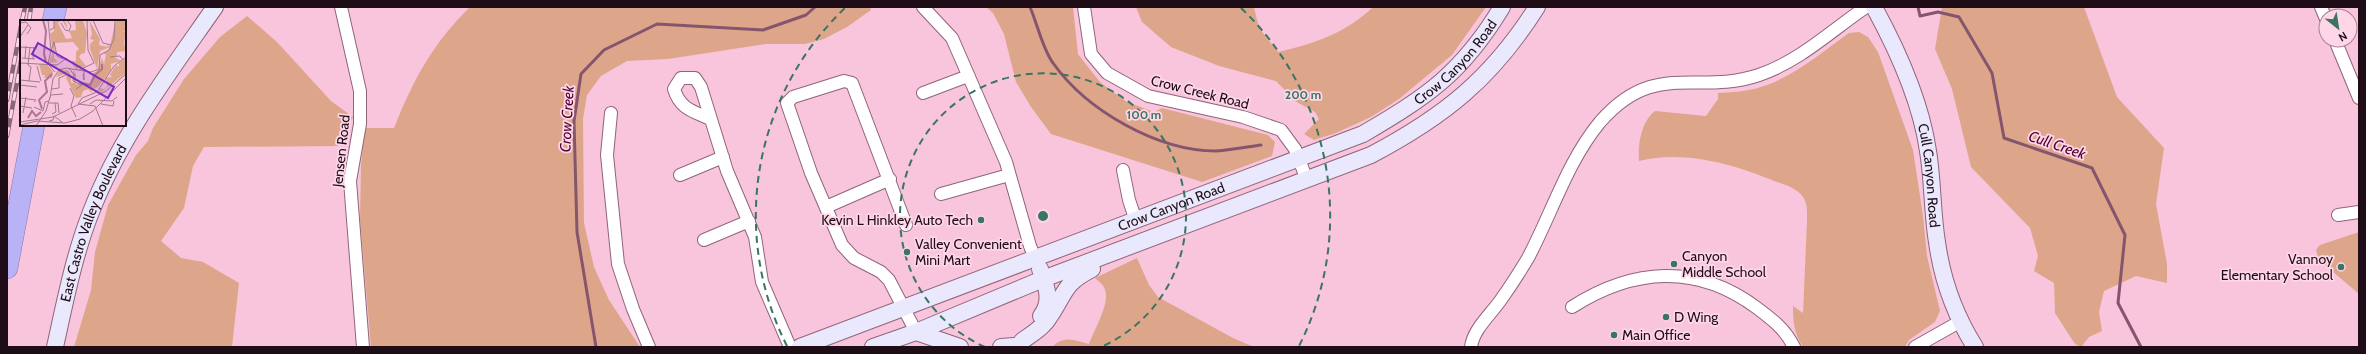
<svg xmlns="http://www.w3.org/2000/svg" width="2366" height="354" viewBox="0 0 2366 354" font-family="Cabin,sans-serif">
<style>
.green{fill:#dda68a}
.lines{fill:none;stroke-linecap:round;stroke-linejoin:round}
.stream{stroke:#85556d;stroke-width:3}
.street-casing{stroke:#906479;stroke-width:14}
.secondary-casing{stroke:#906479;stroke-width:18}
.highway-casing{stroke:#8378a8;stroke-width:22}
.street{stroke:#fff;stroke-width:12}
.secondary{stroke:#eae8fc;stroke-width:16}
.highway{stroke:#b9b2f6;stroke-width:21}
.rail-casing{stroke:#876676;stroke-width:4.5}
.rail{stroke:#ffd6e8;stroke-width:3;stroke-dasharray:9;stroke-linecap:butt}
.ring{fill:none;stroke:#397561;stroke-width:2;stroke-dasharray:7 5}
.poi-dot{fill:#397561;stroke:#ffd6e8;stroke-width:1.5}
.labels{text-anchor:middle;stroke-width:3.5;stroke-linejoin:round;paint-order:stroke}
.street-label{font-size:14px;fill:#1e0d16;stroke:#ffd6e8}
.poi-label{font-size:14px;fill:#1e0d16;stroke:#ffd6e8;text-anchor:start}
.water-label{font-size:15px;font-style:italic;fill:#4f0233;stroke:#ffd6e8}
.inset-river{fill:none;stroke:#b17492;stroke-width:2}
.inset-road{fill:none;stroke:#a17b8d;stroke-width:1}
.view{fill:#7b2cbf;fill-opacity:0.15;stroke:#7b2cbf;stroke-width:2}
.inset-edge{fill:none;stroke:#1e0d16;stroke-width:2}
.centre{fill:#397561;stroke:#ffd6e8;stroke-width:2}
.ring-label{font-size:12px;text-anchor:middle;font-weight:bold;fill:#397561;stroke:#ffd6e8;stroke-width:3.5;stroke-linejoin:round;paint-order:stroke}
</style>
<rect width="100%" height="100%" fill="#f8c5dd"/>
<path class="green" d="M470,7h400l1,3 -24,17 -23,12 -19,5h-39l-98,15 -41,2 -26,15 -14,19 -4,24 1,104 10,44 15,33 31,47h-269l-11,-128 1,-54 4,-37h29c19,-48 39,-85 76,-121z
M986,7h87l5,47 14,18 9,11 26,19 27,10 8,-4 106,27 7,7 -3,14 -70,26 -151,-48 -20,-27 -15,-25 -12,-48 -11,-21z
M1136,7h118l5,21 19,24c36,-8 68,-19 95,-45h113l-34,48 -53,44 -28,18 -35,16 -22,7 -10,-6 15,-15 -4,-7 -20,-11 -19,-20 -57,-15 -48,-19 -29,-25z
M1942,7h142l33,90 47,51 -8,56 11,60v19l-31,-7 -32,15 -5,21 3,19 -13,6 -8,10 -6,-3 -20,-31 -1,-30 -20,-12 4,-15 -8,-28 -59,-61 -19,-78 -17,-40z
M247,16l30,26 54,59 22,16 -15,29 -134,1 -11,19 -9,42 -23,33 20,17 22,4 36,21 -7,64h-158l17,-57 4,-38 13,-47 28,-50 12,-14 5,-13 31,-49 36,-42z
M1859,32l9,5 10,15 35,98 10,66 4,40 13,55 -5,11 -26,18 -4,7h-102c-9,-14 -10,-25 -10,-41l10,7 4,-92c0,-8 1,-17 -4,-24 -6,-9 -20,-13 -29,-16 -41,-17 -90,-31 -135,-20 -1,-17 2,-39 16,-50l51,5 12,-17v-6c11,-1 21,-1 31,-3 38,-7 70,-36 100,-57z
M2359,232v62l-40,-34 -3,-10 4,-5z
M1137,258l12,27 9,12 75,41 21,9h-202c12,-12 22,-7 37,-3 5,-14 21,-40 16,-54 -1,-5 -7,-9 -10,-12z"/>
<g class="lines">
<path class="stream" d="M1030,7c7,16 13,43 23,56 34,48 105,88 163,88 15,-1 31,-4 45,-6
M1918,7l2,9 18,-4 21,5 33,56 12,65 88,30 33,67 -7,68 23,44
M596,347l-19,-115 -3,-111 7,-47 23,-24 53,-26 106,6 43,-15 9,-8"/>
<g class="street-casing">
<path id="street" d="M341,7l19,84v33l-10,57 13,166
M923,7l29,31 7,16 47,108 24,84 5,12
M1084,7l7,47 16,19 41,23 95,21 38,13 14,19 12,31
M2321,7l5,12
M2335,40l24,58
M923,93l45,-17
M611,113l-4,42 11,109 15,45 16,38
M710,119c-17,-8 -30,-10 -36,-30l7,-11h14l6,9 26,84 28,66 7,45 28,65
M1123,170l6,30 7,21
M680,175l43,-18
M941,194l68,-19
M826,207l64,-28
M2338,215l21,-3
M906,225l-54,-142 -8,-2 -51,16 -6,6 24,70 31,72 12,13 27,14 8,8 27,52
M704,240l45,-19
M1572,307c61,-39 125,-44 185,1 16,12 28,21 37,39
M1471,347c2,-17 19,-32 29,-46 10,-14 19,-28 28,-43 24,-45 39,-96 72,-136 55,-63 96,-26 159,-47 41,-14 73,-45 107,-68
M1915,347l46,-26"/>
</g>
<g class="secondary-casing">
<g id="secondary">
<path id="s1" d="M1874,7c24,44 47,95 54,144 5,30 4,61 9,91 5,37 18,73 38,105"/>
<path d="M1040,269c6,17 13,31 1,47"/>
<path d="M916,332l44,15"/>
<path d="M1022,341c10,-7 22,-14 28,-25 16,-24 14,-33 42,-47"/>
<path id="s2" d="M55,347c10,-45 19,-92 36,-135 29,-75 78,-139 124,-205"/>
<path id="s3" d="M800,347l563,-213c65,-38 99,-61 139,-127"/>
<path d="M873,347l43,-15 127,-53 328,-124c74,-39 121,-77 166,-148"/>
<path d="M1001,347l13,-1"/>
</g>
</g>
<g class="highway-casing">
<path id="highway" d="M53,21l3,-14
M7,268l27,-143"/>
</g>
<use href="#street" class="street"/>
<use href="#secondary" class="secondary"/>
<use href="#highway" class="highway"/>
<g class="rail-casing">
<path id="rail" d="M22,21l3,-14
M29,21l2,-14
M7,100l14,-74
M7,136l14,-75"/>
</g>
<use href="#rail" class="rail"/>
</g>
<g class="ring">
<path d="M985 347A143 143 0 1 1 1101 347"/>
<path d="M787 346A287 287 0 0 1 845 8M1241 8A287 287 0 0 1 1299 346"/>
</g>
<g class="poi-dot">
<circle cx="981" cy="220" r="4"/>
<circle cx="907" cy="252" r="4"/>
<circle cx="1674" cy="264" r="4"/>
<circle cx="2341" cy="267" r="4"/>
<circle cx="1666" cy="317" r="4"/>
<circle cx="1614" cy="335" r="4"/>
</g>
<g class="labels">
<g class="street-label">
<text dy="5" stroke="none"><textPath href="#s3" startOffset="720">Crow Canyon Road</textPath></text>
<text transform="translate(1200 92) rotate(14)" y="5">Crow Creek Road</text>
<text transform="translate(341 151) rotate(-84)" y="5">Jensen Road</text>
<text dy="5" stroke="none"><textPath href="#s1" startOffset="179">Cull Canyon Road</textPath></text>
<text dy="5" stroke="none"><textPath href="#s3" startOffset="397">Crow Canyon Road</textPath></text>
<text dy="5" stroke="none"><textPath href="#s2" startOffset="130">East Castro Valley Boulevard</textPath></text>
</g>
<g class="poi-label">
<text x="973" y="225" text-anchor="end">Kevin L Hinkley Auto Tech</text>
<text x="915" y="249">Valley Convenient<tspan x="915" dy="16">Mini Mart</tspan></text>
<text x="1682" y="261">Canyon<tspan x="1682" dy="16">Middle School</tspan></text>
<text x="2333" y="264" text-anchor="end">Vannoy<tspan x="2333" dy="16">Elementary School</tspan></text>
<text x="1674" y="322">D Wing</text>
<text x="1622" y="340">Main Office</text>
</g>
<g class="water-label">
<text transform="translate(567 119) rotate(-87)" y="5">Crow Creek</text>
<text transform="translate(2057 145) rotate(19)" y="5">Cull Creek</text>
</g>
</g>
<g transform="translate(20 20)">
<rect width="106" height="106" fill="#f8c5dd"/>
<path d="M34,0h10l2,3 2,7 -6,-10 -4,3 8,16 6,-1 -3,-7 7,-1 -1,-10h8l4,13 -2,20 -4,1 -2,3 7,9 -10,3 -6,-8h6v-9l3,-3 -6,-7 -18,1 -1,15 4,4 -9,1 4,-12 -3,-17 4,-3zM69,0l11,19 -1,6 8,2 1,-2 2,2 -10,4 -3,18 -7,-20v-5l4,-4 -4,-1 2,-5zM96,0h10v11h-4l4,1 -2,11 2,8 -8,1 -2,1 2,2 -4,2 7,4 -10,3v6l-13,17 -7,3 2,4 -5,-5 -5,2 -2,6 -5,1 -10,-20 2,-5 -12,4 3,-6 9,-1 3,6v7h3l-1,-13 3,4v11l5,-4 10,3 2,-11 4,-2 5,-13 2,6 2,-9 -3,-2 6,-3zM106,38v15l-26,20 -1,-5 5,1 3,-2v-5l-3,-4 8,-1 -2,-2 6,-10 3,2v-4zM19,44h8l6,8 -1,6h-8l1,-3h-3z" fill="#dda68a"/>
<path class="inset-river" d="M23,0l3,11 -2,23 2,8M61,63l9,2 5,-10 7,-6v-5M22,89l-3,-9 8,-8 -2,-11 7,-7M8,98l4,-7 4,5 5,-4"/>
<path class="inset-road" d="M28,0l3,30 -3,14 7,8M73,0l10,23 8,2M0,3l6,-1 5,6 -4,6M41,3l4,7 4,1 2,-5 -4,-6M30,10l4,-2v-8M0,17l8,-12M0,27l17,1M31,31l3,-9 3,14 6,3M0,35v17M90,37l10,-1 3,4M2,38l13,1M5,38l1,-12M13,39l1,-12M0,43l37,2 10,-7M17,46l4,15M49,48l5,7 -1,6 9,4 -6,4M59,50l15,-7 -6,-13 -1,-30M63,54l1,6v-10M0,60l20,2M9,61l2,-14 -3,-2 2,-18M0,65l17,2M50,68l4,8 -3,10 5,11M32,69l7,-1v-10l7,-3M31,75l12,-1M0,78l16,2 -2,2M30,78l3,-19 6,-9 7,-2 25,4 8,-3 1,-14 9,-5 5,-11 1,-19M29,83h9l1,10M58,84l4,-6 15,-6 17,-26 12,-9M58,84l17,2 8,20M70,84l6,-4 16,1 5,-4M81,84l12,2 1,-5M0,86l12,2M14,87l9,4 2,-9 4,-1M3,93l3,-16M32,94l4,-2 -1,-9M29,101l4,-1 1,-4 8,6M0,102l33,-5 53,-26 20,-17M0,105l17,-4 28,2 15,-4 13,-8 33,-33M16,106l10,-15 4,-14"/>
<path class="view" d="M18,23l76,44 -6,11 -76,-44z"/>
<rect width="106" height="106" class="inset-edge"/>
</g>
<circle cx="1043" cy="216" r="6" class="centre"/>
<g class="ring-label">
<text x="1303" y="99">200 m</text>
<text x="1144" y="119">100 m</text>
</g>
<rect width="2366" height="354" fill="none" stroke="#1e0d16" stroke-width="16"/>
<g transform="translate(2338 28) rotate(150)"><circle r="19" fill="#ffd6e8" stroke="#a58694"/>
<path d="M0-3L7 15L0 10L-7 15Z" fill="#397561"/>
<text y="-6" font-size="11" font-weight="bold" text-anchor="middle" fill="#1e0d16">N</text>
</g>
</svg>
